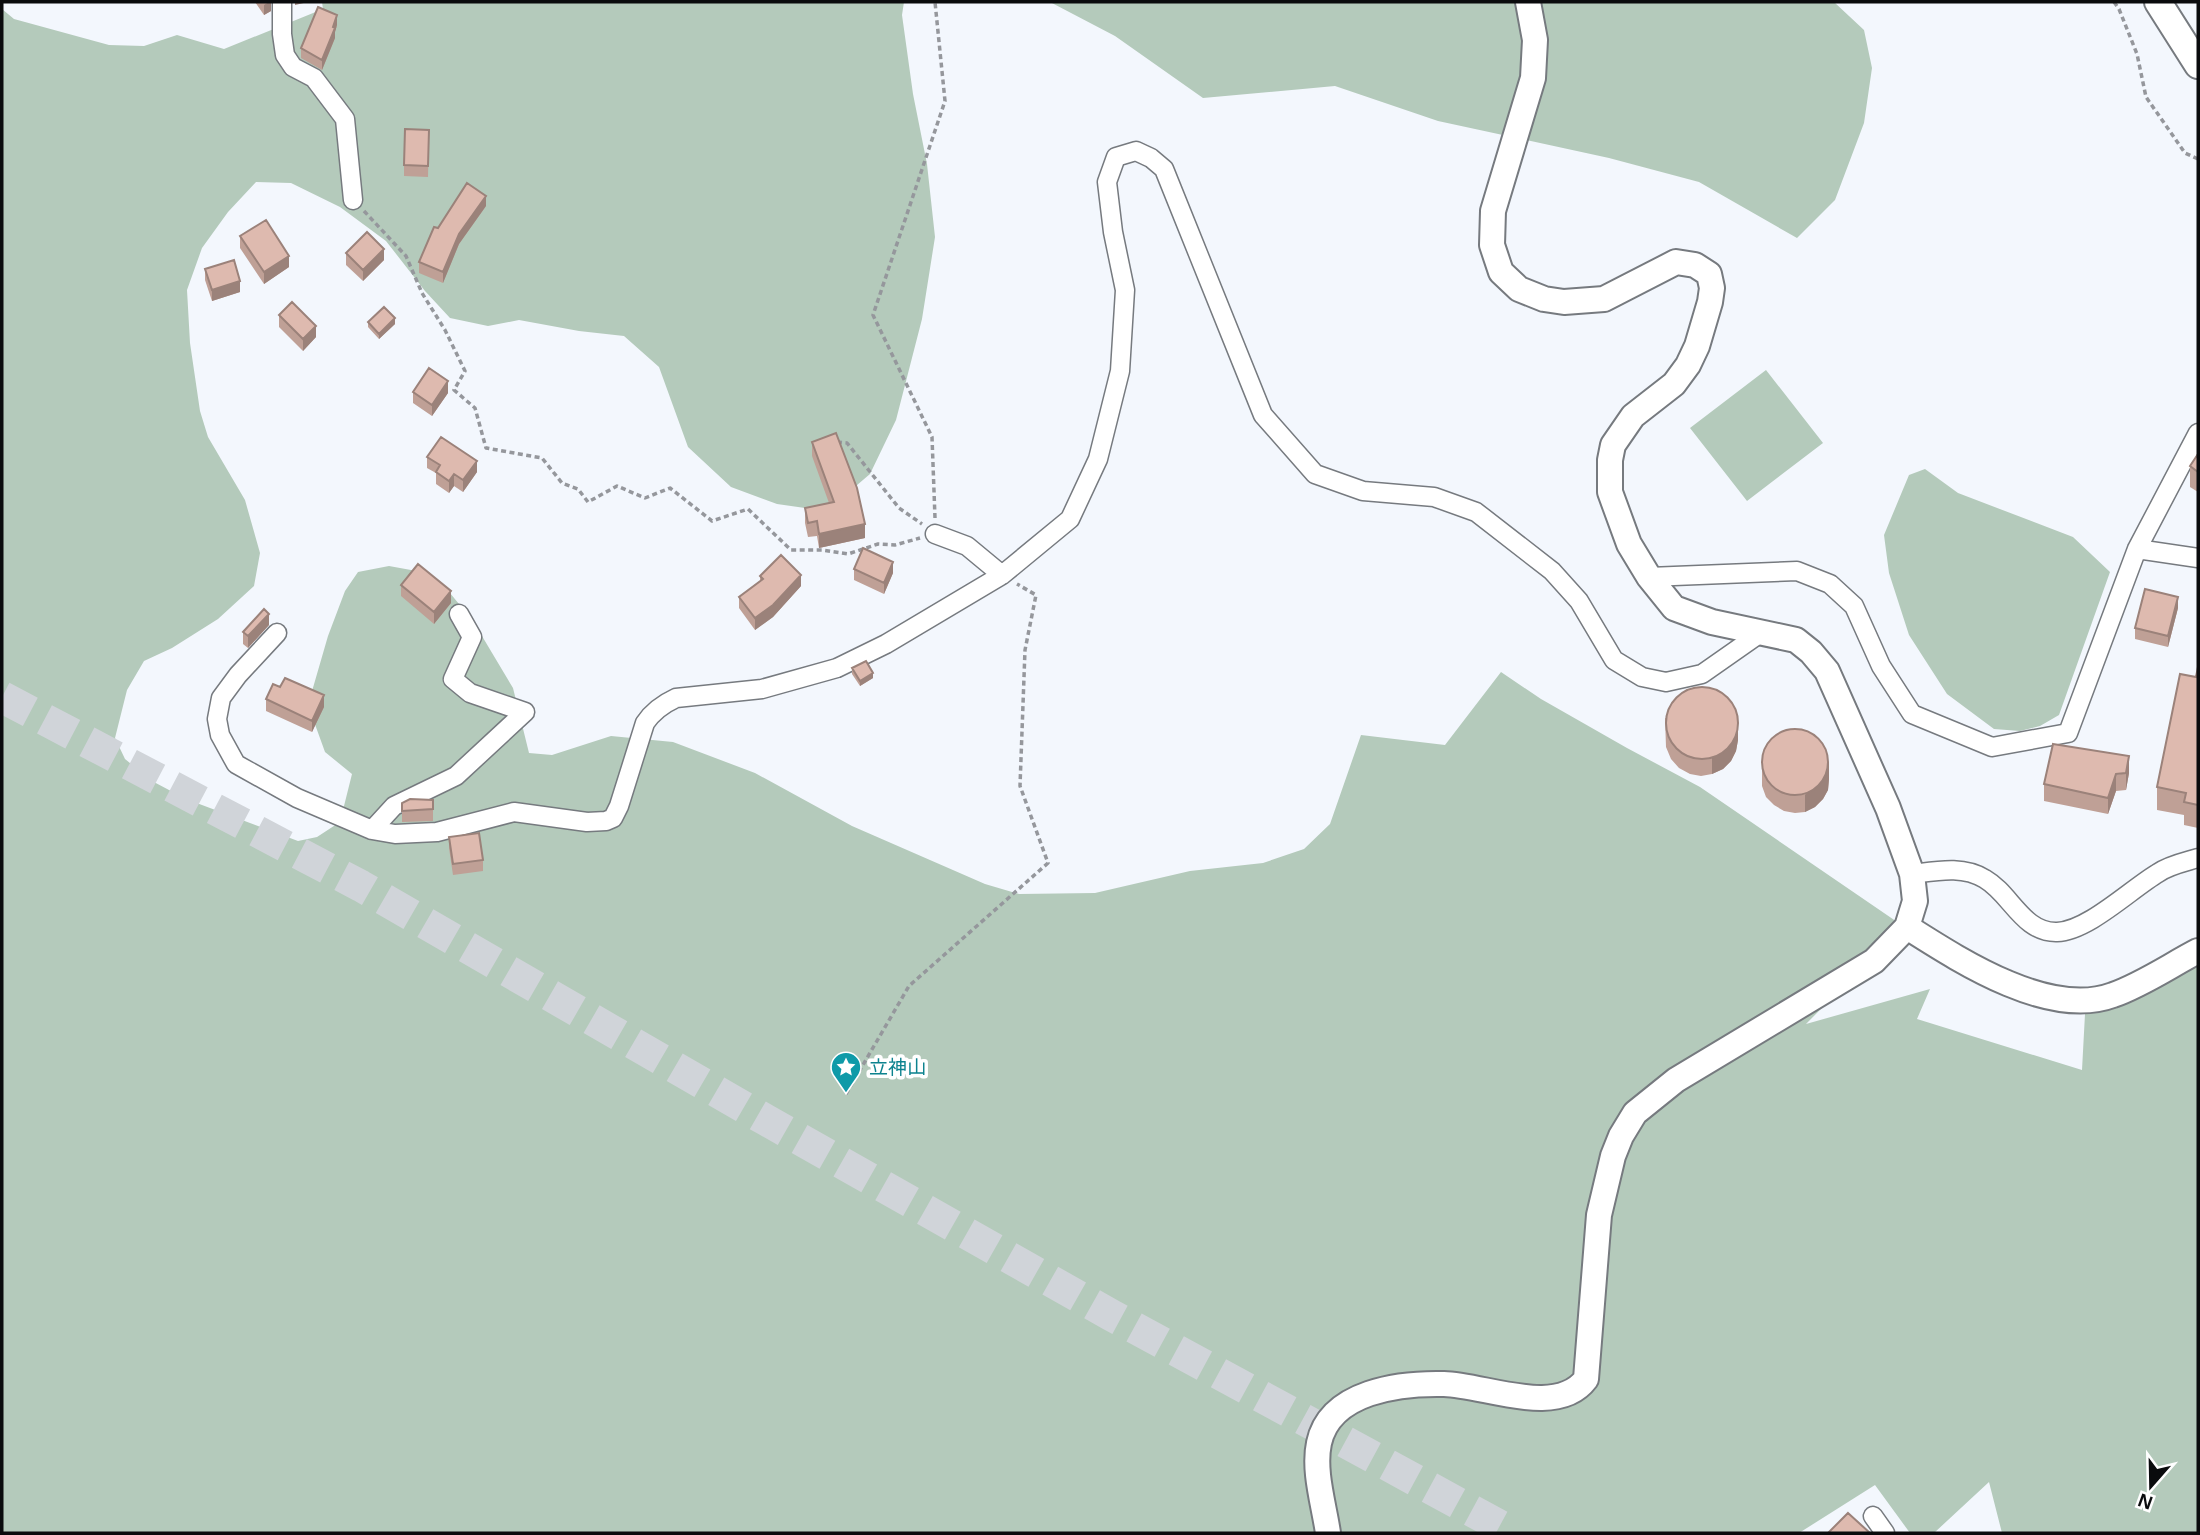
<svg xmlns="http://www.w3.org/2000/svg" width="2200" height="1535" viewBox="0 0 2200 1535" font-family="Arial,'Noto Sans JP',sans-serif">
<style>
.green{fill:#b4cabb}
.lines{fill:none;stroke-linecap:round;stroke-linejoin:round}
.highway-tunnel{stroke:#d0d4d9;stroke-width:32;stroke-dasharray:32 16;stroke-linecap:butt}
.street-casing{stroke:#767a7f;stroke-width:21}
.secondary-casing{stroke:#767a7f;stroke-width:28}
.primary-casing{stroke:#767a7f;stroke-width:30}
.path{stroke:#95979c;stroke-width:3.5;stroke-dasharray:5 3.5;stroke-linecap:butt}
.street{stroke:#fff;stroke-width:18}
.secondary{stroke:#fff;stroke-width:24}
.primary{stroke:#fff;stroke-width:26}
.wall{fill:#bfa096}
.shaded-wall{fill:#9b827a}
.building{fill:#debaaf;stroke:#9b827a;stroke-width:2}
.labels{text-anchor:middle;stroke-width:7;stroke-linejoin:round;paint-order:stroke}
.culture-label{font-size:19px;fill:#0d838f;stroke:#fff;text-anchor:start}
</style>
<rect width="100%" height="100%" fill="#f3f7fd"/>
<path class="green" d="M322,2h582l-2,13 11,79 14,70 8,73 -13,82 -26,101 -26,54 -34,29 -31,5 -28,-4 -46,-17 -43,-40 -29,-80 -35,-31 -45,-5 -60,-11 -31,6 -38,-8 -25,-27 -39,-50 -46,-34 -49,-24 -35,-1 -28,30 -26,36 -15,42 3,53 10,68 8,26 37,63 15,53 -6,33 -36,33 -46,29 -28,13 -17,29 -12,48 10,21 27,22 34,18 112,42 19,-4 23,-15 12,-48 -27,-22 -17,-47 20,-69 17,-45 13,-19 31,-6 33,6 23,15 28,34 40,67 16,65 23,2 59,-19 62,6 82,31 97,53 133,58 34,10 76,-1 95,-22 73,-8 41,-14 26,-25 31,-89 84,10 56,-73 40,27 86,49 73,39 203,139 -97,98 124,-35 -13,30 165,51 3,-56 113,-59v578h-196l-13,-51 -55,51h-24l-35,-48 -76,48h-1797v-1524l12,10 95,26 35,1 33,-11 47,14 99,-40z
M1050,2h784l30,28 8,38 -8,55 -29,77 -38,38 -98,-56 -90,-24 -171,-37 -103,-35 -132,12 -88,-62z
M1766,370l57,73 -76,58 -57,-73z
M1925,469l33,24 115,44 37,35 -51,143 -19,11 -20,5 -26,-2 -47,-35 -38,-59 -20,-62 -5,-38 25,-60z"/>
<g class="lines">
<path class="highway-tunnel" d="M2,697l359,189 405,234 345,195 402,218"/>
<g class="street-casing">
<path id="street" d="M282,2v32l3,21 8,12 21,11 31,41 8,81
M935,534l32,12 35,29
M2137,549l61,9
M1649,577l148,-6 33,13 24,22 27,60 31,48 80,33 76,-14 69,-184 61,-116
M277,633l-39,42 -17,23 -4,21 3,16 16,29 61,34 75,32 23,4 42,-2 77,-20 73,10 19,-1 7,-3 6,-12 26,-83c8,-12 18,-19 31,-25l86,-9 75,-21 49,-24 116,-69 68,-56 28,-60 22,-88 5,-81 -12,-58 -6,-50 9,-25 20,-6 15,7 13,11 99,246 52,59 48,17 71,6 42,15 76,59 27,30 35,59 28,17 24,5 36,-8 60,-42
M372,830l22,-24 62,-30 69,-64 -55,-19 -17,-14 19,-42 -13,-23
M1912,874c24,-3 51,-9 73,5 26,15 38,54 72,53 31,-1 74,-43 101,-59 11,-8 27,-11 40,-15
M1873,1516l12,17"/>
</g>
<g class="secondary-casing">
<path id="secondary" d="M1907,927c52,33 142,92 206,68 29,-10 58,-30 85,-44
M1328,1533c-4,-28 -15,-62 -9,-90 11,-52 81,-60 125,-59 41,1 113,34 142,-5l13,-164 14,-59 8,-20 14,-23 41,-33 198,-119 33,-34 8,-26 -3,-27 -24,-66 -61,-137 -16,-19 -15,-12 -84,-18 -38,-14 -25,-31 -20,-33 -19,-52v-32l3,-15 20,-29 41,-32 14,-19 9,-19 13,-44 2,-14 -3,-14 -14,-9 -19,-3 -72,37 -40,3 -20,-3 -25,-10 -18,-17 -9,-27 1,-34 40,-133 2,-38 -7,-38"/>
</g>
<g class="primary-casing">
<path id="primary" d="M2158,2l40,63"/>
</g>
<path class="path" d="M2114,2l5,7 18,45 9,43 39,56 13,6
M364,211l42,45 16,37 23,37 20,41 -11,19 21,18 11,40 56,10 20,25 16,6 10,13 29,-16 28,12 25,-10 42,33 36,-12 43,41h31l26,4 30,-10 17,1 25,-7
M837,442l10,1 52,65 23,16
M935,518l-3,-81 -59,-122 72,-214 -10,-99
M846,1094l63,-108 139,-123 -28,-77 5,-136 11,-55 -19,-11"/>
<use href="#street" class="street"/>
<use href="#secondary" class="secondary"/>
<use href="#primary" class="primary"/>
</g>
<path class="wall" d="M255,2h16v9l-7,4z
M337,25l-2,7v6l-13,32 -21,-12v-10z
M429,130l-1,47 -24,-1v-11z
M486,206l-27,38 -16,39 -24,-10v-11l19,-34z
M240,236l49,31 -25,17 -24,-36z
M346,253l38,7 -21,21 -17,-16z
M205,269l35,23 -28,9 -7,-21z
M279,315l37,22 -13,14 -24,-24z
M368,322l27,2 -16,15 -11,-12z
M413,392l35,1 -16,23 -19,-13z
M812,442l53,96 -46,10 -2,-12 -9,1 -3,-14v-15l24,-5 -17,-47z
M2198,454v38l-8,-5v-21z
M427,457l50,15 -14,20 -9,-6 -5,7 -13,-9v-11l-9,-5z
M854,569l39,4 -9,21 -30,-14z
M760,576l41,10 -28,31 -18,13 -16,-22v-11l21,-16z
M401,585l50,18 -17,21 -33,-28z
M2178,608l-10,39 -33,-8v-11z
M269,625l-21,23 -5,-4v-12z
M2198,667v161l-14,-3v-10l-27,-5v-23l39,-110z
M852,668l21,10 -13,8 -8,-12z
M266,699l58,8 -12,25 -46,-21z
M1665,718l73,22 -2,11 -5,10 -8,8 -11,5 -11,2 -11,-2 -11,-6 -8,-9 -5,-12z
M1762,757l67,22 -1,11 -5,9 -8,8 -10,5 -10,1 -11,-2 -10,-6 -8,-8 -4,-11z
M2129,773l-3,17 -10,1 -8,23 -64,-13v-17z
M433,800v21l-31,1v-19z
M449,837l34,23v11l-30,4 -4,-27z"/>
<path class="shaded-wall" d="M269,2h2v9l-7,4v-10z
M295,2h13l-13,3z
M337,15v10l-2,7v6l-13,32v-10z
M486,196v10l-27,38 -16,39v-11l16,-38z
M384,249v11l-21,21v-11z
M289,256v11l-25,17v-12z
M240,281v11l-28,9v-11z
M395,318v6l-16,15v-5z
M316,326v11l-13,14v-12z
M448,381v12l-16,23v-11z
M477,461v11l-14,20v-12z
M454,474v12l-5,7v-12z
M865,524v14l-46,10v-14z
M893,562v11l-9,21v-11z
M801,575v11l-28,31 -18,13v-12z
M451,591v12l-17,21v-12z
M2178,597v11l-10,39v-11z
M269,614v11l-21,23v-12z
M873,673v5l-13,8v-5z
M324,695v12l-12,25v-11z
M1738,723v17l-2,11 -5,10 -8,8 -11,5v-16z
M2129,756v17l-3,17v-17z
M1829,762v17l-1,11 -5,9 -8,8 -10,5v-17z
M2116,774v17l-8,23v-16z"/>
<path class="building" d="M318,7l19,8 -4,12 2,1 -13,32 -21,-12z
M405,129l24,1 -1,36 -24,-1z
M467,183l19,13 -27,38 -16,38 -24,-10 15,-35 4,1z
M266,220l23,36 -25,16 -24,-36z
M367,232l17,17 -21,21 -17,-17z
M234,260l6,21 -28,9 -7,-21z
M292,302l24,24 -13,13 -24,-24z
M384,307l11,11 -16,16 -11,-12z
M429,368l19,13 -16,24 -19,-13z
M836,433l21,55 8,36 -46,10 -2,-13 -9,2 -3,-15 29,-6 -22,-60z
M441,437l36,24 -14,19 -9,-6 -5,7 -13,-9 4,-7 -13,-8z
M2198,454v18l-8,-6z
M863,548l30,14 -9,21 -30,-14z
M781,555l20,20 -28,30 -18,13 -16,-21 24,-18 -3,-3z
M418,564l33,27 -17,21 -33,-27z
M2145,589l33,8 -10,39 -33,-8z
M264,609l5,5 -21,22 -5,-4z
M866,661l7,12 -13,8 -8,-13z
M2198,667v138l-14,-3 2,-9 -29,-6 23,-113 16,3z
M285,678l39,17 -12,26 -46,-22 7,-15 7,3z
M1666 723a36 36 0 1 1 72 0a36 36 0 1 1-72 0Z
M1762 762a33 33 0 1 1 66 0a33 33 0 1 1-66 0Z
M2053,744l76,12 -3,17 -10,1 -8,24 -64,-14z
M410,799l23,1v9l-31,2v-8z
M479,833l4,27 -30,4 -4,-27z
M1848,1513l22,20h-42z"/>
<defs>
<g id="sight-pin" transform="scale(1.575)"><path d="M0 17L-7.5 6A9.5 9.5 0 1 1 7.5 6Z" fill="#0f9aa8" stroke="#fff"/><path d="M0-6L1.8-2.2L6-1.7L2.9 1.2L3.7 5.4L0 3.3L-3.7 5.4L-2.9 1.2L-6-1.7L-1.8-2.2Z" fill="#fff"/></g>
</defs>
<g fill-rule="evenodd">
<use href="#sight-pin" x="846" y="1067"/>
</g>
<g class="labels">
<g class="culture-label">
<text x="869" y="1074">立神山</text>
</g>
</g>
<rect width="2200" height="1535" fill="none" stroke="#0a0b0d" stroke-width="7"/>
<g transform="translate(2151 1486) rotate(200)" stroke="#ffffff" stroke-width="5" paint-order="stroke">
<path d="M0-5L12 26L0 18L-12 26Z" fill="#0a0b0d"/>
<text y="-10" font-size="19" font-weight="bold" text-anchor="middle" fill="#0a0b0d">N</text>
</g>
</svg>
